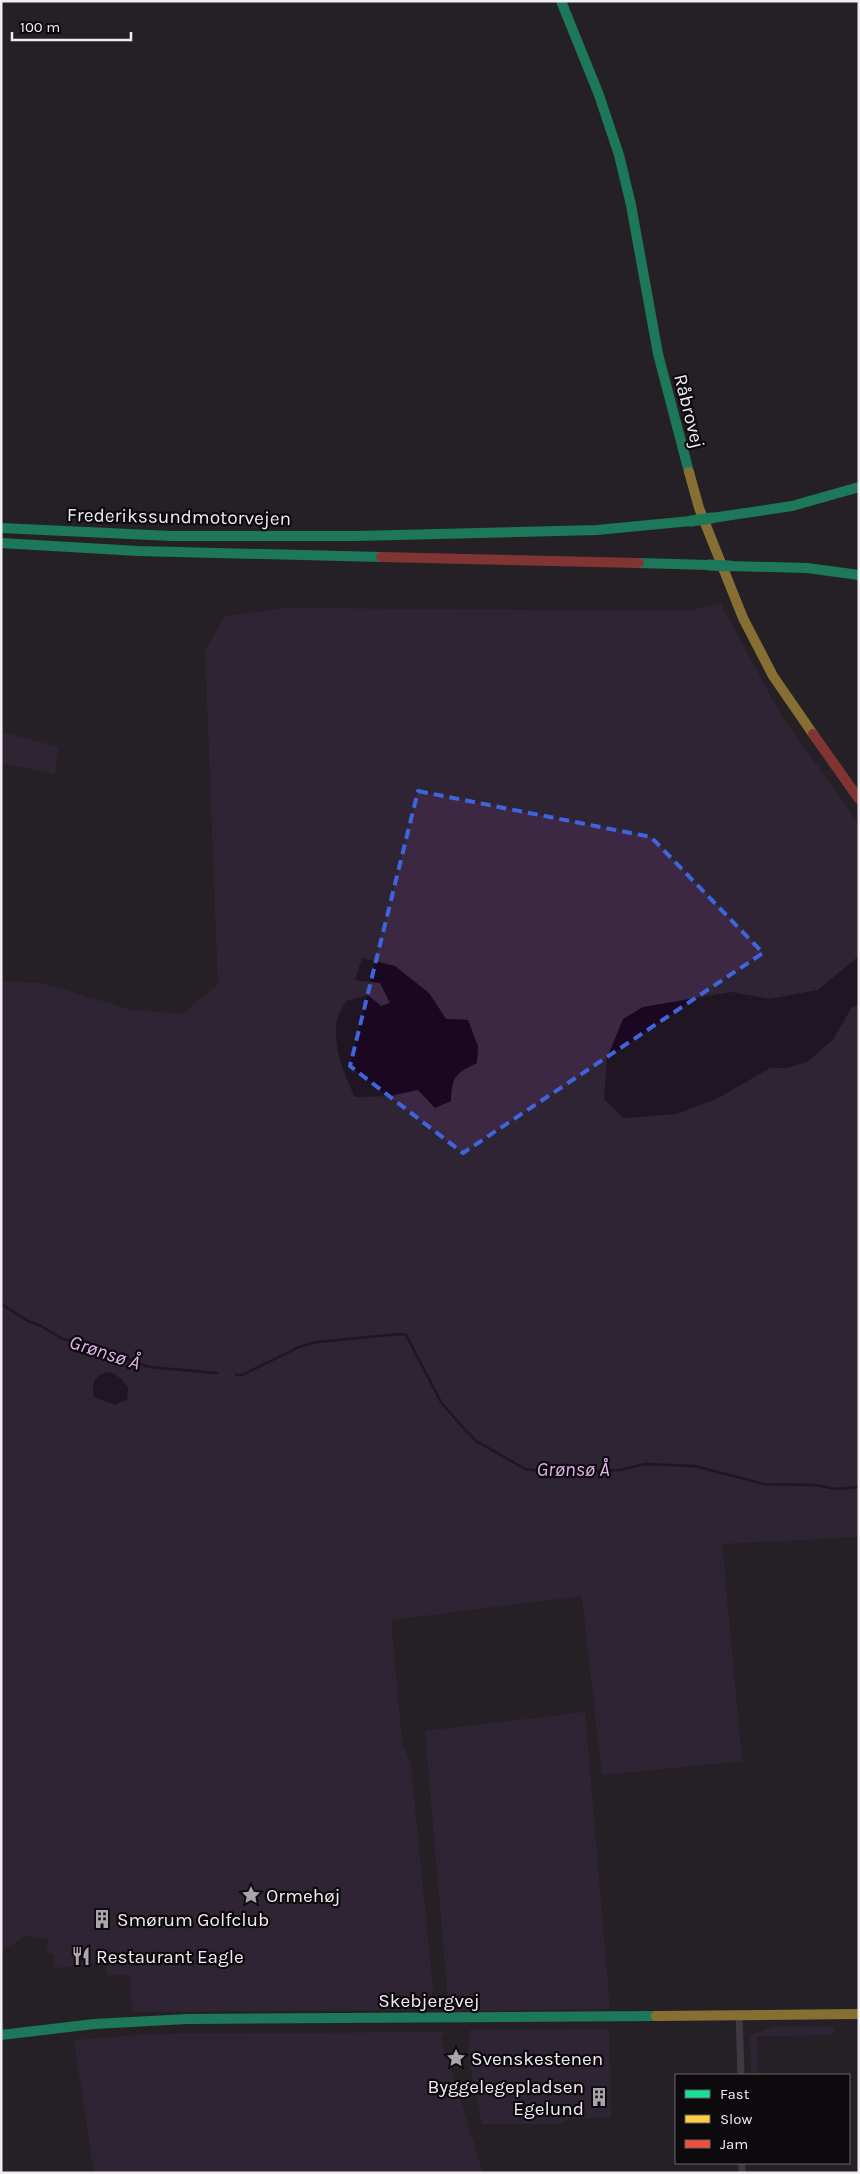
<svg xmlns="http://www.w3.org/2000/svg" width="860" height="2174" viewBox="0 0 860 2174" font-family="Karla,sans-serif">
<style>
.green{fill:#3d2843;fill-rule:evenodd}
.water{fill:#1b0721}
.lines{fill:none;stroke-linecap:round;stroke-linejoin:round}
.stream{stroke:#1b0721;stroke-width:2.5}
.street{stroke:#615962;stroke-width:7}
.fast{stroke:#16e098;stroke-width:10}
.slow{stroke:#ffcf43;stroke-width:10}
.jam{stroke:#f24e42;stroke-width:10}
.fast-bridge{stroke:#16e098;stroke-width:11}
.marked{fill:none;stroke:#3d66dc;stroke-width:4;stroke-dasharray:10 6;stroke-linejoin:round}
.labels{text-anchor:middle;stroke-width:4.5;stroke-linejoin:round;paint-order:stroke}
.street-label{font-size:19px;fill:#f1ecf2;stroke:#0d0a0e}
.poi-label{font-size:19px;fill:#f1ecf2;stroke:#0d0a0e;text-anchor:start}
.water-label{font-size:20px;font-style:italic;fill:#e0b1eb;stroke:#0d0a0e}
</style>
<rect width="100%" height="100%" fill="#252126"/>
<path class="green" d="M720,603l61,112 78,109v132l-41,34 -48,9 -39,-7 -108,126 54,-4 39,-15 54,-31h17l46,-28 18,-32 8,-3v532l-137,7 20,217 -140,14 -20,-179 -191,24 11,122 9,24 22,223 -2,9 -11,12 -288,2 -2,-37h-23l-1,-12 -52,5v-13l-8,-3 3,-13 -24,-4 -11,9 -13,5v-968l40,2 90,27 51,4 36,-30 -13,-334 20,-34 62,-8 402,3zM380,982l49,11 17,26 22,1 -8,52 -8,9 -62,15 -9,-90 9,-3z
M1,732l57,15 -3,27 -54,-11z
M585,1712l25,297 -161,2 -24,-280z
M775,2026l56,1 3,3 -1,5 -76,1 1,38 -7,1 -1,-40z
M609,2029l2,89h-39l-14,6h-76l-14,-69 2,-25z
M445,2032l-4,5 42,136h-389l-20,-133 77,-6z"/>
<path class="water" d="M859,956v49l-8,3 -18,32 -26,22 -20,6h-17l-54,31 -39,15 -54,4 -19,-19 3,-41 16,-39 20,-12 88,-15 39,7 48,-9z
M362,958l33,8 34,27 17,26 22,1 10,26 -1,17c-22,11 -25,13 -26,38l-16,7 -17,-18 -28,6 -35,1c-11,-22 -21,-48 -19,-73 1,-8 7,-16 10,-23l22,-6 13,11 9,-3 -10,-20 -25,-3z
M110,1372l12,7 6,9 -1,12 -12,5 -21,-8c-3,-15 1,-23 16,-25z"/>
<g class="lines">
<path class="stream" d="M1,1304l27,17 13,5 20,12 45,13 43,16 68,6
M236,1375h6l57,-28 18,-5 82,-8 7,1 35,67 16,19 19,20 49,28 31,4 64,-3 25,-6 50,2 69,18 50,1 23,4 22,-2"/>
<path class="street" d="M739,2015l2,60
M742,2163v10"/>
<path class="fast" d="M561,1l38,94 20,60 12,50 27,149 31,118
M712,518l80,-12 67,-19
M1,528l171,8h184l241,-6 94,-9
M1,543l137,8 243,6
M639,563l70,2
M730,566l77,2 52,7
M1,2035l93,-11 93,-5 469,-3"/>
<path class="slow" d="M689,472l10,36 44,110 30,58 40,58
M656,2016l203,-2"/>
<path class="jam" d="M381,557l258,6
M813,734l46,65"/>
<path class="fast-bridge" d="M691,521l21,-3
M709,565l21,1"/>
</g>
<path d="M0 0H860V2174H0ZM418,791l233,46 112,116 -300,200 -113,-87z" fill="#252126" fill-opacity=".55" fill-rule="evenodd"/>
<path class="marked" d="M418,791l233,46 112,116 -300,200 -113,-87z"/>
<defs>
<g id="sight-bare" transform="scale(1.5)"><path d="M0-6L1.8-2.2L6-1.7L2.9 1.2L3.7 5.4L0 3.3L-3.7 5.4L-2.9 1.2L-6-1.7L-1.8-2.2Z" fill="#aaa5ab" stroke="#0d0a0e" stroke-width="2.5" paint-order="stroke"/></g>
<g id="building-bare" transform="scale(1.5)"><path d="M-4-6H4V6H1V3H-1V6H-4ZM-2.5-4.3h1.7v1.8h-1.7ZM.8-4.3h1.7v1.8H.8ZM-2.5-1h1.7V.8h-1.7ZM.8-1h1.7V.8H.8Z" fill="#aaa5ab" stroke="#0d0a0e" stroke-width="2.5" paint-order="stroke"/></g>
<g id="restaurant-bare" transform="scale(1.5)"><path d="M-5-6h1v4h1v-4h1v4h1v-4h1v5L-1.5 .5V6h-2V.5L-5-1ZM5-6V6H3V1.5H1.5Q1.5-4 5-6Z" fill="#aaa5ab" stroke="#0d0a0e" stroke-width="2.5" paint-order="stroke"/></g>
</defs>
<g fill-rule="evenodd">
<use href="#sight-bare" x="251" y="1895"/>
<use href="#building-bare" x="102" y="1919"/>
<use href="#restaurant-bare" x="81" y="1956"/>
<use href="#sight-bare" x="456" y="2058"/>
<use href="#building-bare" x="599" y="2097"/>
</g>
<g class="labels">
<g class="street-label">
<text transform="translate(690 411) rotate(76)" y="7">Råbrovej</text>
<text transform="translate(179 516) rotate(1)" y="7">Frederikssundmotorvejen</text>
<text x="429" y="2007">Skebjergvej</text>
</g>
<g class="poi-label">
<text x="266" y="1902">Ormehøj</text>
<text x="117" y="1926">Smørum Golfclub</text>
<text x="96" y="1963">Restaurant Eagle</text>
<text x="471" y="2065">Svenskestenen</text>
<text x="584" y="2093" text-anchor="end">Byggelegepladsen<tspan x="584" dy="22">Egelund</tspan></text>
</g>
<g class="water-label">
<text transform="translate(105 1352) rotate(18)" y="7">Grønsø Å</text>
<text x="573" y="1476">Grønsø Å</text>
</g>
</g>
<rect width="860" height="2174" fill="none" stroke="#f1ecf2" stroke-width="5"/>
<rect x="675" y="2074" width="175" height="90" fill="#0d0a0e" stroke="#686469"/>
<rect x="685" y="2090" width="25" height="8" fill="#16e098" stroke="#686469"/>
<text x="720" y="2099" font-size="15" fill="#f1ecf2">Fast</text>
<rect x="685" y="2115" width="25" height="8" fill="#ffcf43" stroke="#686469"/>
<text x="720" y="2124" font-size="15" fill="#f1ecf2">Slow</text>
<rect x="685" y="2140" width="25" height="8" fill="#f24e42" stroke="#686469"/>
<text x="720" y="2149" font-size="15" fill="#f1ecf2">Jam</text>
<path d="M12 32v8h119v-8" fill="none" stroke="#f1ecf2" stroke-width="2.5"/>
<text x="20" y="32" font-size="15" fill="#f1ecf2" stroke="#0d0a0e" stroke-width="4" paint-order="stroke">100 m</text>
</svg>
